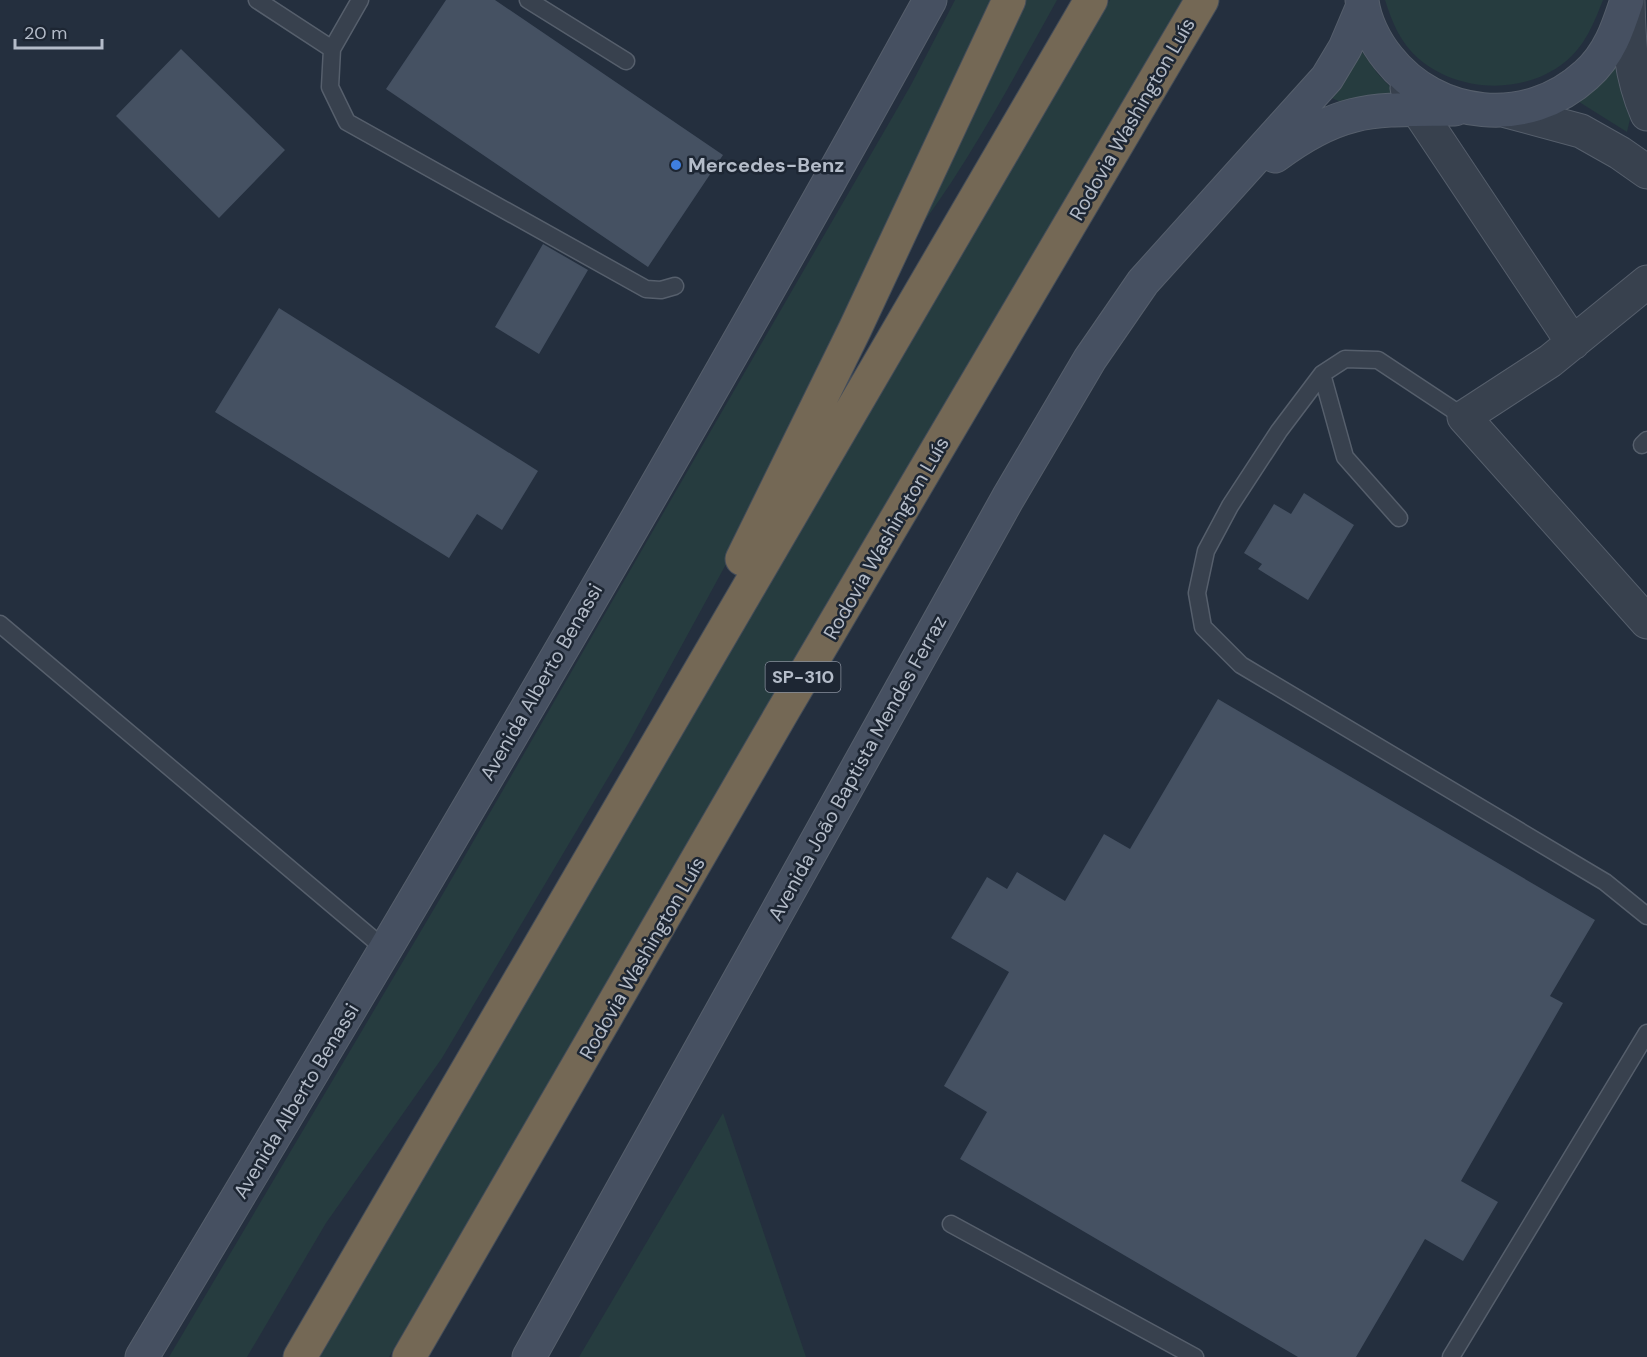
<svg xmlns="http://www.w3.org/2000/svg" width="1647" height="1357" viewBox="0 0 1647 1357" font-family="'DM Sans',sans-serif">
<style>
.green{fill:#263c3f}
.building{fill:#455162}
.lines{fill:none;stroke-linecap:round;stroke-linejoin:round}
.lane-casing{stroke:#565f6c;stroke-width:19}
.street-casing{stroke:#565f6c;stroke-width:35}
.secondary-casing{stroke:#565f6c;stroke-width:35}
.highway-casing{stroke:#434c59;stroke-width:35}
.lane{stroke:#38414e;stroke-width:16}
.street{stroke:#38414e;stroke-width:33}
.secondary{stroke:#465061;stroke-width:33}
.highway{stroke:#746855;stroke-width:33}
.shop-dot{fill:#3f7fe0;stroke:#1d2633;stroke-width:2}
.labels{text-anchor:middle;stroke-width:5;stroke-linejoin:round;paint-order:stroke}
.shield{fill:#1d2633;stroke:#878f9c;stroke-width:1.5}
.shield-label{font-size:18px;font-weight:bold;fill:#b4bcc9}
.street-label{font-size:20px;fill:#b4bcc9;stroke:#1d2633}
.poi-label{font-size:20px;font-weight:bold;fill:#b4bcc9;stroke:#1d2633;text-anchor:start}
</style>
<rect width="100%" height="100%" fill="#242f3e"/>
<path class="green" d="M955,0h46l-270,555 -103,189 -186,314 -116,165 -79,134h-78l275,-465 467,-807z
M1021,0h36c-47,84 -91,169 -151,246z
M1110,0h72l-793,1357h-71z
M1385,0h218c-9,23 -18,46 -38,62 -41,33 -106,31 -146,-3 -18,-15 -27,-37 -34,-59z
M1360,49l17,24 18,19 -52,11 -16,-7z
M1617,63l13,56 -3,13 -51,-32z
M723,1113l83,244h-227z"/>
<path class="building" d="M446,0h49l228,155 -75,112 -262,-178z
M181,49l104,101 -66,68 -103,-102z
M543,244l45,26 -49,84 -44,-27z
M279,308l259,163 -36,59 -25,-16 -28,44 -234,-146z
M1304,493l50,32 -46,75 -50,-31 4,-5 -18,-11 30,-49 17,10z
M1218,699l377,221 -45,76 13,7 -102,178 37,21 -35,59 -38,-22 -69,118h-58l-338,-198 27,-47 -43,-26 65,-114 -58,-34 36,-61 20,12 10,-17 48,29 39,-67 26,15z"/>
<g class="lines">
<g class="lane-casing">
<path id="lane" d="M257,0l75,49
M360,0l-28,49 -2,38 17,35 299,167 15,1 14,-4
M528,0l98,61
M1322,374l23,83 54,61
M1464,417l-86,-57 -33,-1 -23,15 -43,57 -49,75 -24,45 -9,42 6,34 38,38 364,217 42,34
M1642,445l5,-5
M0,624l386,326
M951,1224l244,133
M1451,1357l196,-324"/>
</g>
<g class="street-casing">
<path id="street" d="M1628,0c1,43 2,74 19,114
M1407,88l10,21 156,234
M1507,111l74,20 39,22 27,19
M1647,282l-97,79 -86,56 183,205"/>
</g>
<g class="secondary-casing">
<path id="secondary" d="M1362,0c2,20 13,42 26,58 48,61 139,71 198,17 23,-20 32,-47 41,-75
M1275,156c68,-51 100,-46 180,-47
M142,1357c269,-448 536,-899 788,-1357
M529,1357l479,-859 82,-139 53,-77 184,-204 18,-30 17,-40"/>
</g>
<g class="highway-casing">
<path id="highway" d="M742,559l113,-230 154,-329
M300,1357l791,-1357
M409,1357l374,-646 419,-711"/>
</g>
<use href="#lane" class="lane"/>
<use href="#street" class="street"/>
<use href="#secondary" class="secondary"/>
<use href="#highway" class="highway"/>
</g>
<circle class="shop-dot" cx="676" cy="165" r="6"/>
<g class="labels">
<rect class="shield" x="765.5" y="662" width="75" height="30" rx="4.5"/>
<g class="shield-label">
<text x="803" y="683">SP-310</text>
</g>
<g class="street-label">
<text transform="translate(1132 119) rotate(-60)" y="7">Rodovia Washington Luís</text>
<text transform="translate(886 538) rotate(-60)" y="7">Rodovia Washington Luís</text>
<text transform="translate(541 682) rotate(-60)" y="7">Avenida Alberto Benassi</text>
<text transform="translate(857 768) rotate(-61)" y="7">Avenida João Baptista Mendes Ferraz</text>
<text transform="translate(642 958) rotate(-60)" y="7">Rodovia Washington Luís</text>
<text transform="translate(296 1101) rotate(-59)" y="7">Avenida Alberto Benassi</text>
</g>
<g class="poi-label">
<text x="688" y="172">Mercedes-Benz</text>
</g>
</g>
<path d="M15 39v9h87v-9" fill="none" stroke="#b4bcc9" stroke-width="3"/>
<text x="24" y="39" font-size="18" fill="#b4bcc9" stroke="#1d2633" stroke-width="4.5" paint-order="stroke">20 m</text>
</svg>
